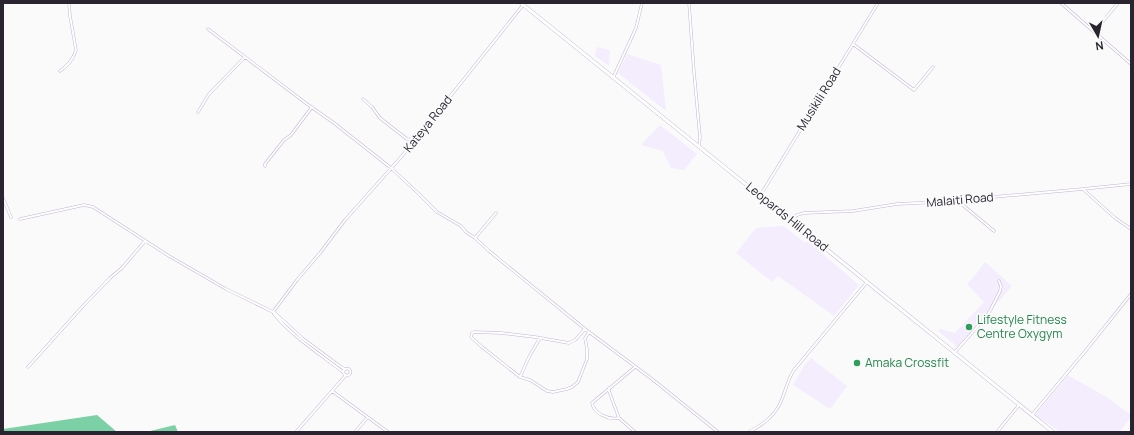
<svg xmlns="http://www.w3.org/2000/svg" width="1134" height="435" viewBox="0 0 1134 435" font-family="Manrope,sans-serif">
<style>
.built{fill:#f3edfd}
.forest{fill:#7bd1a5}
.lines{fill:none;stroke-linecap:round;stroke-linejoin:round}
.minor-casing{stroke:#c2b5d5;stroke-width:3}
.secondary-casing{stroke:#c2b5d5;stroke-width:4}
.minor{stroke:#fff;stroke-width:2}
.secondary{stroke:#fff;stroke-width:3}
.leisure-dot{fill:#2e9e5b;stroke:#fafafa;stroke-width:1.5}
.labels{text-anchor:middle;stroke-width:4;stroke-linejoin:round;paint-order:stroke}
.street-label{font-size:12px;fill:#292430;stroke:#fafafa}
.leisure-label{font-size:12px;fill:#27864d;stroke:#fafafa;text-anchor:start}
</style>
<rect width="100%" height="100%" fill="#fafafa"/>
<path class="built" d="M597,47l13,3 -1,16 -14,-10z
M627,54l34,11 5,46 -48,-38z
M660,125l37,29 -13,16 -13,-2 -8,-17 -22,-6z
M784,226l21,17 3,-2 51,44 -25,31 -56,-40 -6,6 -36,-29 20,-25z
M985,262l27,24 -53,62 -21,-17 2,-2 15,4 29,-31 -17,-18 9,-10z
M811,358l36,28 -17,23 -37,-24 11,-19z
M1068,375l40,23 23,17v2l-12,15h-59l-25,-17z"/>
<path class="forest" d="M97,415l20,17h-114v-3z
M175,425l3,7h-32z"/>
<g class="lines">
<g class="minor-casing">
<path id="minor" d="M689,3l5,69 6,65 -1,10
M1061,3l70,61
M208,29l99,75 27,19 57,45 28,26 18,18 24,14 5,6 9,6 14,13 96,78 67,50 66,53
M1094,32l24,-29
M853,44l61,46 19,-23
M60,71c8,-6 13,-11 16,-21l-6,-34 -1,-13
M613,78l23,-50 6,-25
M363,99l9,8 8,11 14,11 13,10 8,1
M198,112l11,-18 36,-37
M265,166v-2l19,-24 7,-5 21,-28
M1083,189l32,29 16,11
M760,196l118,-193
M3,198l8,19
M958,201l36,30
M20,219l64,-14 9,2 76,49 57,33 49,24 27,25 39,29 4,2
M791,220l6,-5 7,-2 49,-2 44,-7 61,-3 34,-4 91,-8 48,-5
M475,238l21,-25
M273,312l24,-32 23,-27 25,-33 57,-64 27,-33 94,-118
M274,314c19,23 46,40 69,58
M585,329l-10,11 -6,3 -34,-6 -34,-4 -27,-1 -2,1 -1,4 11,10 38,30 10,3 17,11 6,1 14,-3 5,-2 6,-5 9,-23v-10l-2,-11 4,-6
M955,352l31,-35 5,-8 9,-18 1,-5 -2,-5
M28,367l55,-61 27,-28 12,-10 23,-27
M343.5 372a3.5 3.5 0 1 1 7 0a3.5 3.5 0 1 1-7 0Z
M520,377l9,-20 11,-19
M609,388v3l10,27 16,14
M332,391l56,41
M1032,415l55,-66 44,-55
M619,418c-10,2 -25,-4 -27,-15l43,-36
M296,432l50,-57
M355,432l12,-14
M749,432c15,-8 27,-17 33,-33 4,-10 6,-20 12,-29l73,-88
M997,432l22,-27"/>
</g>
<g class="secondary-casing">
<path id="secondary" d="M521,3l532,429"/>
</g>
<use href="#minor" class="minor"/>
<use href="#secondary" class="secondary"/>
</g>
<g class="leisure-dot">
<circle cx="969" cy="327" r="4"/>
<circle cx="857" cy="363" r="4"/>
</g>
<g class="labels">
<g class="street-label">
<text transform="translate(819 99) rotate(-58)" y="4">Musikili Road</text>
<text transform="translate(428 124) rotate(-51)" y="4">Kateya Road</text>
<text transform="translate(960 200) rotate(-5)" y="4">Malaiti Road</text>
<text transform="translate(787 217) rotate(39)" y="4">Leopards Hill Road</text>
</g>
<g class="leisure-label">
<text x="977" y="324">Lifestyle Fitness<tspan x="977" dy="14">Centre Oxygym</tspan></text>
<text x="865" y="367">Amaka Crossfit</text>
</g>
</g>
<rect width="1134" height="435" fill="none" stroke="#292430" stroke-width="8"/>
<g transform="translate(1098 36) rotate(171)" stroke="#fafafa" stroke-width="3" paint-order="stroke">
<path d="M0-3L7 15L0 10L-7 15Z" fill="#292430"/>
<text y="-6" font-size="11" font-weight="bold" text-anchor="middle" fill="#292430">N</text>
</g>
</svg>
